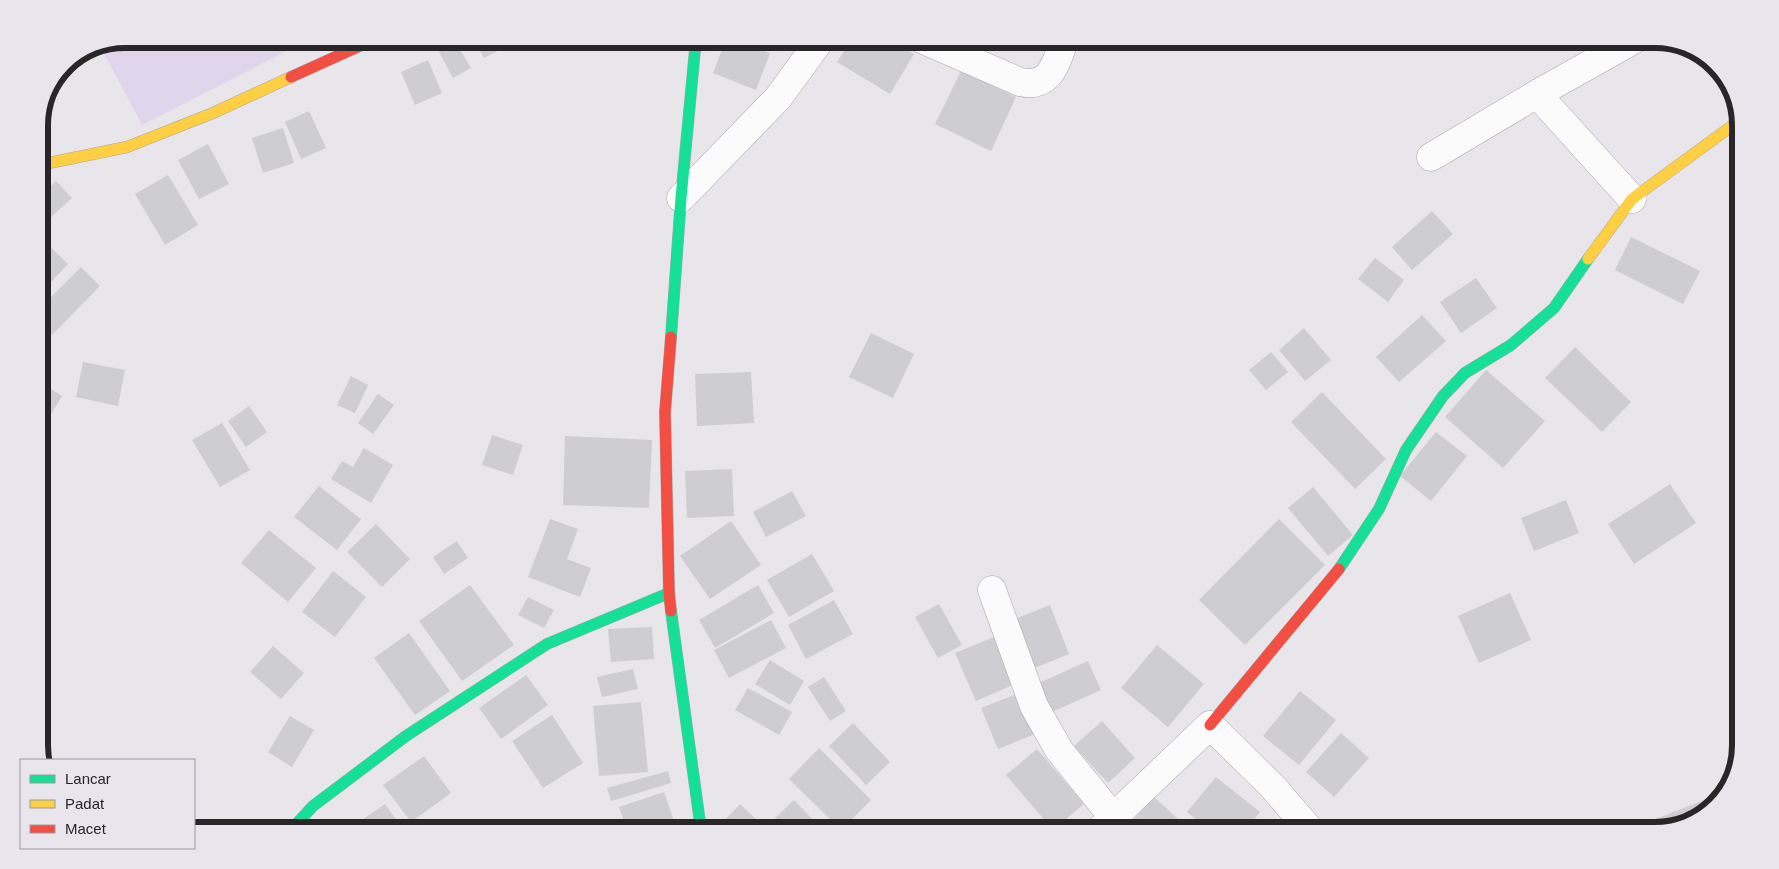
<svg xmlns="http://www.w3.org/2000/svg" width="1779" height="869" viewBox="0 0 1779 869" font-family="Helvetica,sans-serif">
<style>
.green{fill:#e0d5eb}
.building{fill:#cecdd1}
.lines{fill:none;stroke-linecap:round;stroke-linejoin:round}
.street-casing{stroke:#a8a7aa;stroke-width:29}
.fast-casing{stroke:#a8a7aa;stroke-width:12}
.slow-casing{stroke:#a8a7aa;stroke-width:12}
.jam-casing{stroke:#a8a7aa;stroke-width:12}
.street{stroke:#fcfbfc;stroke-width:28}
.fast{stroke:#16e098;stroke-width:11}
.slow{stroke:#ffcf43;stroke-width:11}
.jam{stroke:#f24e42;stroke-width:11}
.rim{fill:none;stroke:#282629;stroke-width:6}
</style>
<rect width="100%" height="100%" fill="#e8e6eb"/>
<path class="green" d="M125,39h185l-168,86 -43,-81z"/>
<path class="building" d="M474,39h37l2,4 -29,15z
M726,39h7l37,14 -14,37 -43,-17z
M852,39h37l25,15 -24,40 -53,-32z
M455,41l16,27 -18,10 -15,-28z
M81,52l3,3 -23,16 3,-7z
M428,60l14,33 -27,12 -14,-33z
M961,71l55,26 -25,54 -56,-27z
M309,111l17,37 -25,11 -16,-37z
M283,128l11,35 -31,10 -11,-35z
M208,144l21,40 -30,15 -21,-39z
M168,175l30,50 -33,20 -30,-51z
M56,181l16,17 -33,30v-31z
M1432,211l21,23 -41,36 -20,-23z
M1631,237l69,34 -17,33 -68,-34z
M41,238l27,26 -29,31v-55z
M1375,258l29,22 -16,22 -30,-23z
M81,267l19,19 -48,49 -13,-12v-14z
M1476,278l21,30 -36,25 -21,-31z
M1422,315l24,26 -47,41 -23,-25z
M1304,328l27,32 -26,21 -26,-31z
M871,333l43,21 -21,44 -44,-21z
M1575,347l56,55 -29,30 -57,-54z
M1271,352l17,20 -22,18 -17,-20z
M83,362l42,8 -7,36 -42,-9z
M1486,370l59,51 -42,47 -58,-51z
M751,372l3,51 -57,3 -2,-52z
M351,376l17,9 -13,28 -18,-8z
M39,382l23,14 -16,27 -7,-5z
M1322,392l64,67 -31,30 -64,-67z
M378,394l16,11 -21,29 -15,-11z
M249,406l18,26 -21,15 -18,-26z
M222,423l28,47 -30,17 -28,-47z
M1436,432l31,24 -36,45 -31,-25z
M492,435l31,10 -10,30 -31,-10z
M565,436l87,4 -3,68 -86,-3z
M364,448l29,17 -22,38 -40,-24 11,-18 11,6z
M732,469l2,47 -47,2 -2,-47z
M1670,484l26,39 -62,41 -26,-40z
M319,486l42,33 -24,31 -43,-33z
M1313,487l40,48 -25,21 -40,-48z
M792,491l14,25 -40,21 -13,-25z
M1566,500l13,33 -45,18 -13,-33z
M550,519l28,10 -11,30 24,9 -11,29 -52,-20z
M1279,519l46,46 -80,80 -46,-45z
M731,521l30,44 -51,34 -30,-43z
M376,524l34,35 -28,28 -35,-35z
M269,530l47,38 -28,34 -47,-39z
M457,541l11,17 -24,16 -11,-17z
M812,554l22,37 -45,26 -22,-37z
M333,571l33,26 -31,40 -33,-25z
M470,585l44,60 -52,36 -43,-60z
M758,585l16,28 -59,35 -16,-28z
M1510,593l21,47 -52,23 -21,-47z
M528,597l26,13 -10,18 -26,-13z
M834,600l19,34 -47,25 -18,-34z
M939,604l23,41 -24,13 -23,-41z
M1050,605l19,49 -37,15 -20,-49z
M771,620l15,28 -57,30 -15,-28z
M652,627l2,32 -43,3 -3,-33z
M409,633l41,58 -35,24 -41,-57z
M994,637l21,47 -39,17 -21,-48z
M1157,645l47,39 -36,43 -47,-39z
M273,646l31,27 -23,26 -31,-27z
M770,660l34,21 -14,24 -35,-21z
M1088,661l13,29 -49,22 -13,-29z
M633,669l5,20 -36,8 -5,-20z
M526,675l22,30 -47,34 -22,-31z
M824,677l22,34 -16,10 -22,-34z
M748,688l44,24 -13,23 -44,-25z
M1300,691l36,29 -37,45 -36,-29z
M1019,693l16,41 -37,15 -17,-41z
M641,702l7,70 -49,4 -6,-70z
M552,715l31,48 -40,25 -31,-47z
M290,716l24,14 -22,37 -24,-15z
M1102,721l33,37 -27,25 -34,-37z
M853,723l37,39 -24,23 -37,-39z
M1341,733l28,25 -35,39 -28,-25z
M819,748l52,52 -30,30 -52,-51z
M1037,749l47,55 -31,26 -47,-55z
M424,756l27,37 -40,29 -28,-37z
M668,771l3,12 -60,18 -4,-13z
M1216,777l44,35 -15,18h-36l-22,-18z
M664,792l13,38h-50l-8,-23z
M1722,793l-20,23 -51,14 -3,-8z
M1154,797l36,33h-66z
M794,800l27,28 -3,2h-55z
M385,804l19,26h-52l-2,-2z
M740,804l19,18 -7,8h-26l-6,-5z"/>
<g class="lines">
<g class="street-casing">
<path id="street" d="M921,39l99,43c31,7 36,-20 45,-43
M1537,94l95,105
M1431,157l106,-63 98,-55
M681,198l97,-100 43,-59
M992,590l42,116 25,44 54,67
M1100,830l110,-105 62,61 38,44"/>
</g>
<g class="fast-casing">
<path id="fast" d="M671,337l10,-139 15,-159
M1339,569l40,-60 27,-59 37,-54 22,-23 46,-28 43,-37 34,-49
M671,611l30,219
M291,830l22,-24 93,-70 141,-92 122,-51"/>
</g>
<g class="slow-casing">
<path id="slow" d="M39,165l88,-18 86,-34 78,-36
M1588,259l44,-60 108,-79"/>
</g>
<g class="jam-casing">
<path id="jam" d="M291,77l84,-38
M671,337l-6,75 4,181 2,18
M1210,725l129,-156"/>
</g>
<use href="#street" class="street"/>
<use href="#fast" class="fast"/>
<use href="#slow" class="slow"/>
<use href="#jam" class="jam"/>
</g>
<path d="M0 0H1779V869H0ZM125 48H1655A77 77 0 0 1 1732 125V745A77 77 0 0 1 1655 822H125A77 77 0 0 1 48 745V125A77 77 0 0 1 125 48Z" fill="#e8e5ec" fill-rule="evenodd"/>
<path class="rim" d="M125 48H1655A77 77 0 0 1 1732 125V745A77 77 0 0 1 1655 822H125A77 77 0 0 1 48 745V125A77 77 0 0 1 125 48Z"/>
<rect x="20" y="759" width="175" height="90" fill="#e8e5ec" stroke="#9b999e"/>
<rect x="30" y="775" width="25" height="8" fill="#16e098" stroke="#9b999e"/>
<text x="65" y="784" font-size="15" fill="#282629">Lancar</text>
<rect x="30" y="800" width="25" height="8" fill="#ffcf43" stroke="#9b999e"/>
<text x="65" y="809" font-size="15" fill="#282629">Padat</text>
<rect x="30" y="825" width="25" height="8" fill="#f24e42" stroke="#9b999e"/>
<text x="65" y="834" font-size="15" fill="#282629">Macet</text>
</svg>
